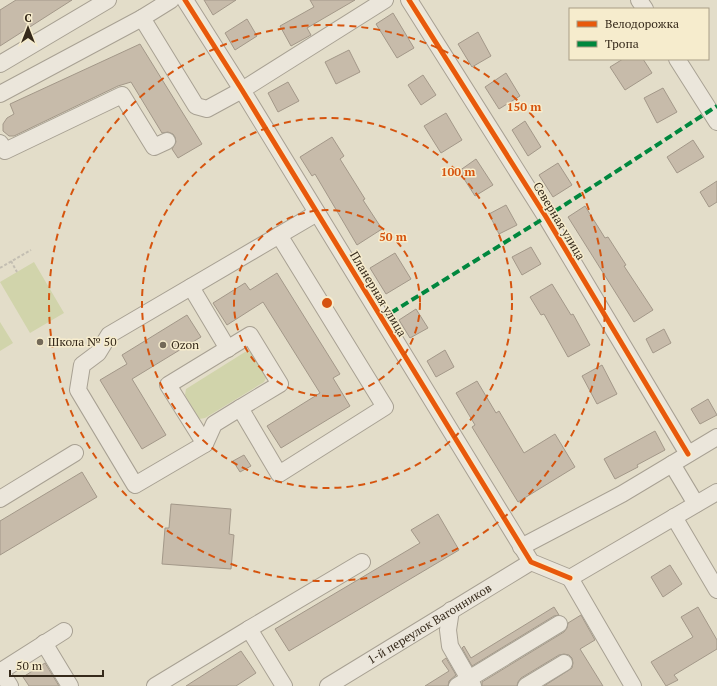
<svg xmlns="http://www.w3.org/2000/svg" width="717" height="686" viewBox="0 0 717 686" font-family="'PT Serif',serif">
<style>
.green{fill:#d1d4ab}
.building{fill:#c7bbaa;stroke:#a39889}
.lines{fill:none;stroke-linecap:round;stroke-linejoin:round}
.minor-casing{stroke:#a8a193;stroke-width:18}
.path{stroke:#c3beb2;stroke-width:2;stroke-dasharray:3 2;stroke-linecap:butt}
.minor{stroke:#ebe6db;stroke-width:16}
.quiet{stroke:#00873e;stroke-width:4;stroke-dasharray:8 4;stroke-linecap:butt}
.cycleway-casing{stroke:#f6eccd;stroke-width:8}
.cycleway{stroke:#e8590c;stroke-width:5}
.ring{fill:none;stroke:#d6540e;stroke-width:2;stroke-dasharray:7 5}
.poi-dot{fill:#736958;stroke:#f6eccd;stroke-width:1.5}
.labels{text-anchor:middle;stroke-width:3;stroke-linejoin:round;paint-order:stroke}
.street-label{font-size:12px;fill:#362a1b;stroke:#f6eccd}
.poi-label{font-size:12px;fill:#362a1b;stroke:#f6eccd;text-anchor:start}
.centre{fill:#d6540e;stroke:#f6eccd;stroke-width:2}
.ring-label{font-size:12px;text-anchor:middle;font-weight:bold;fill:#d6540e;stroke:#f6eccd;stroke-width:3;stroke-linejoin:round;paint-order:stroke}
</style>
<rect width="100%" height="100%" fill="#e3ddc9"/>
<path class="green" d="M34,262l30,51 -34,20 -30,-51z
M0,322l13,21 -13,8z
M245,352h7l15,24 -3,6 -59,36 -6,1 -14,-24 1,-6z"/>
<path class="building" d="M16,0h56l-72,46v-36z
M204,0h32l-23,15z
M310,0h45l-48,28 4,7 -20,11 -11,-20 34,-19z
M393,13l21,35 -17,10 -21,-34z
M247,19l10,17 -22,14 -10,-17z
M478,32l13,24 -19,11 -14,-23z
M140,44l62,100 -24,14 -6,-9 4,-7 -1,-5 -2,-3 -5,-2 -6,1 -31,-51 -13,4 -104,50h-5l-6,-5v-7l4,-6 7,-4 -4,-10z
M349,50l11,22 -24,12 -11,-22z
M623,59h20l9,14 -27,17 -15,-23z
M506,73l14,23 -21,13 -14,-22z
M423,75l13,20 -15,10 -13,-20z
M288,82l11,19 -21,11 -10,-19z
M663,88l14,24 -20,11 -13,-25z
M446,113l16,27 -21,13 -17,-27z
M525,121l16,26 -13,9 -16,-26z
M332,137l12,19 -4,3 25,40 -2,1 19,29 -25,16 -42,-71 -3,2 -12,-19z
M693,140l11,17 -27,16 -10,-16z
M476,159l17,26 -18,11 -16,-25z
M558,163l14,22 -19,12 -14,-22z
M717,181v21l-8,5 -9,-15z
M506,205l11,20 -18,9 -10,-20z
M585,206l20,32 3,-1 18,28 -2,1 29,44 -19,12 -66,-105z
M531,247l10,17 -19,11 -10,-18z
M395,253l16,26 -25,15 -16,-26z
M277,273l63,101 -7,4 17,28 -69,42 -14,-22 53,-33 -57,-91 -36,23 -14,-22 32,-20 5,7z
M552,284l19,31 2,-1 17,31 -22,12 -24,-43 -3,1 -11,-18z
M416,309l12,19 -18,10 -11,-18z
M187,315l14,22 -69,42 34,56 -24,14 -42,-69 27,-16 -5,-9z
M664,329l7,14 -18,10 -7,-14z
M445,350l9,17 -18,10 -9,-16z
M602,365l15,29 -20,10 -15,-28z
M477,381l19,32 3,-2 25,42 31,-19 20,33 -57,35 -46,-75 3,-2 -19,-32z
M708,399l9,16 -17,9 -9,-15z
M655,431l10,19 -28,15 1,2 -23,12 -11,-20z
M244,455l7,11 -11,6 -7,-11z
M82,472l15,25 -97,58v-34z
M171,504l60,5 -2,25 5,1 -3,34 -69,-5 3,-36h4z
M438,514l21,36 -170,101 -14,-22 145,-86 -9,-13z
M670,565l12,19 -19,13 -12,-20z
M554,607l5,8 -5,1 -82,50 -10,-18 2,-2 7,12z
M698,607l19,33v9l-43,26 4,5 -12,6 -15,-24 42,-25 -12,-20z
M581,615l14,25 -15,9 23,37h-59l28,-18 1,-5 -1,-5 -3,-3 -5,-1 -5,1 -38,23 -3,4 -1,4h-35v-4l82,-50 3,-4 1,-5z
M241,651l15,22 -20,13h-50z
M446,658l10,17 -7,6 -1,5h-23l24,-15 -7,-10z
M45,663l14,23h-30l-6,-9z"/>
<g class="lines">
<g class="minor-casing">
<g id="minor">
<path d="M185,0l57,90 289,472 39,16"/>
<path d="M409,0l137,217 142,237"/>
<path d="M639,0l6,9"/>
<path d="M142,18l54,88 11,3 35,-19 143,-90"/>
<path d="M677,59l40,63"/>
<path d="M0,64l108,-64"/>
<path d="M0,94l142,-76 29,-18"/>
<path d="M0,143l5,8 117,-56 32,52 13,-6"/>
<path d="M279,235l106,172 -106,67 -39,-66 -26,16 -9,20 -70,41 -57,-95 4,-25 16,-12 11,-18 208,-122"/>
<path d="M191,287l37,62"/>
<path d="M205,444l-37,-59 82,-50 30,49 -40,24"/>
<path d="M672,464l24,40"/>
<path d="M0,499l75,-46"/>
<path d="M674,517l43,73"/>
<path d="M521,547l101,-53 95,-57"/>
<path d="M570,578l147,-86"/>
<path d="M570,578l63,108"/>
<path d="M451,610l-3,20 2,16 23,40"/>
<path d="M249,629l113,-67"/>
<path d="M44,643l26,43"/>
<path d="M0,670l10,16"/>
<path d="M1,671l63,-40"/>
<path d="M155,686l94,-57 35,57"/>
<path id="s1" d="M328,686l203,-124"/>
<path d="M457,686l102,-62"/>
<path d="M526,686l38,-23"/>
</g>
</g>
<path class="path" d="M11,261l6,11
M0,268l31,-18"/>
<use href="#minor" class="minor"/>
<path class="quiet" d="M381,319l165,-102 171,-111"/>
<g class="cycleway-casing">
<path id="cycleway" d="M185,0l57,90 289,472 39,16
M409,0l137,217 142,237"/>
</g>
<use href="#cycleway" class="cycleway"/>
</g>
<g class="ring">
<circle cx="327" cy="303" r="93"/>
<circle cx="327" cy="303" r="185"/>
<circle cx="327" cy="303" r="278"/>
</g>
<g class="poi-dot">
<circle cx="40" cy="342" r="4"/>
<circle cx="163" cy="345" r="4"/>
</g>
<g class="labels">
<g class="street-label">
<text transform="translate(559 221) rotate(59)" y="4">Северная улица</text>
<text transform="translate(378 294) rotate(59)" y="4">Планерная улица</text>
<text dy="4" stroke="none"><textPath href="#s1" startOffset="119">1-й переулок Вагонников</textPath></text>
</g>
<g class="poi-label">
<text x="48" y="346">Школа № 50</text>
<text x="171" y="349">Ozon</text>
</g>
</g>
<circle cx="327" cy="303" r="6" class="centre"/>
<g class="ring-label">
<text x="524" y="111">150 m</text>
<text x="458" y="176">100 m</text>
<text x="393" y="241">50 m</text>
</g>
<rect x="569" y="8" width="140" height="52" fill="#f6eccd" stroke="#a99e86"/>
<rect x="577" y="21" width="20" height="6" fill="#e8590c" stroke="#a99e86"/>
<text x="605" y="28" font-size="12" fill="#362a1b">Велодорожка</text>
<rect x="577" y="41" width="20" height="6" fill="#00873e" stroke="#a99e86"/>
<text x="605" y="48" font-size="12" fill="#362a1b">Тропа</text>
<g transform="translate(28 28)" stroke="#f6eccd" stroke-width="3" paint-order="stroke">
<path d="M0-3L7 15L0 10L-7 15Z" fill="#362a1b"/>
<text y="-6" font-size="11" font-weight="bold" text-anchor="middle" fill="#362a1b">С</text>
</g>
<path d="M10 670v6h93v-6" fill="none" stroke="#362a1b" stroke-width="2"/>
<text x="16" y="670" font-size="12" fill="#362a1b" stroke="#f6eccd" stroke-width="3" paint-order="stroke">50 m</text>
</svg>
